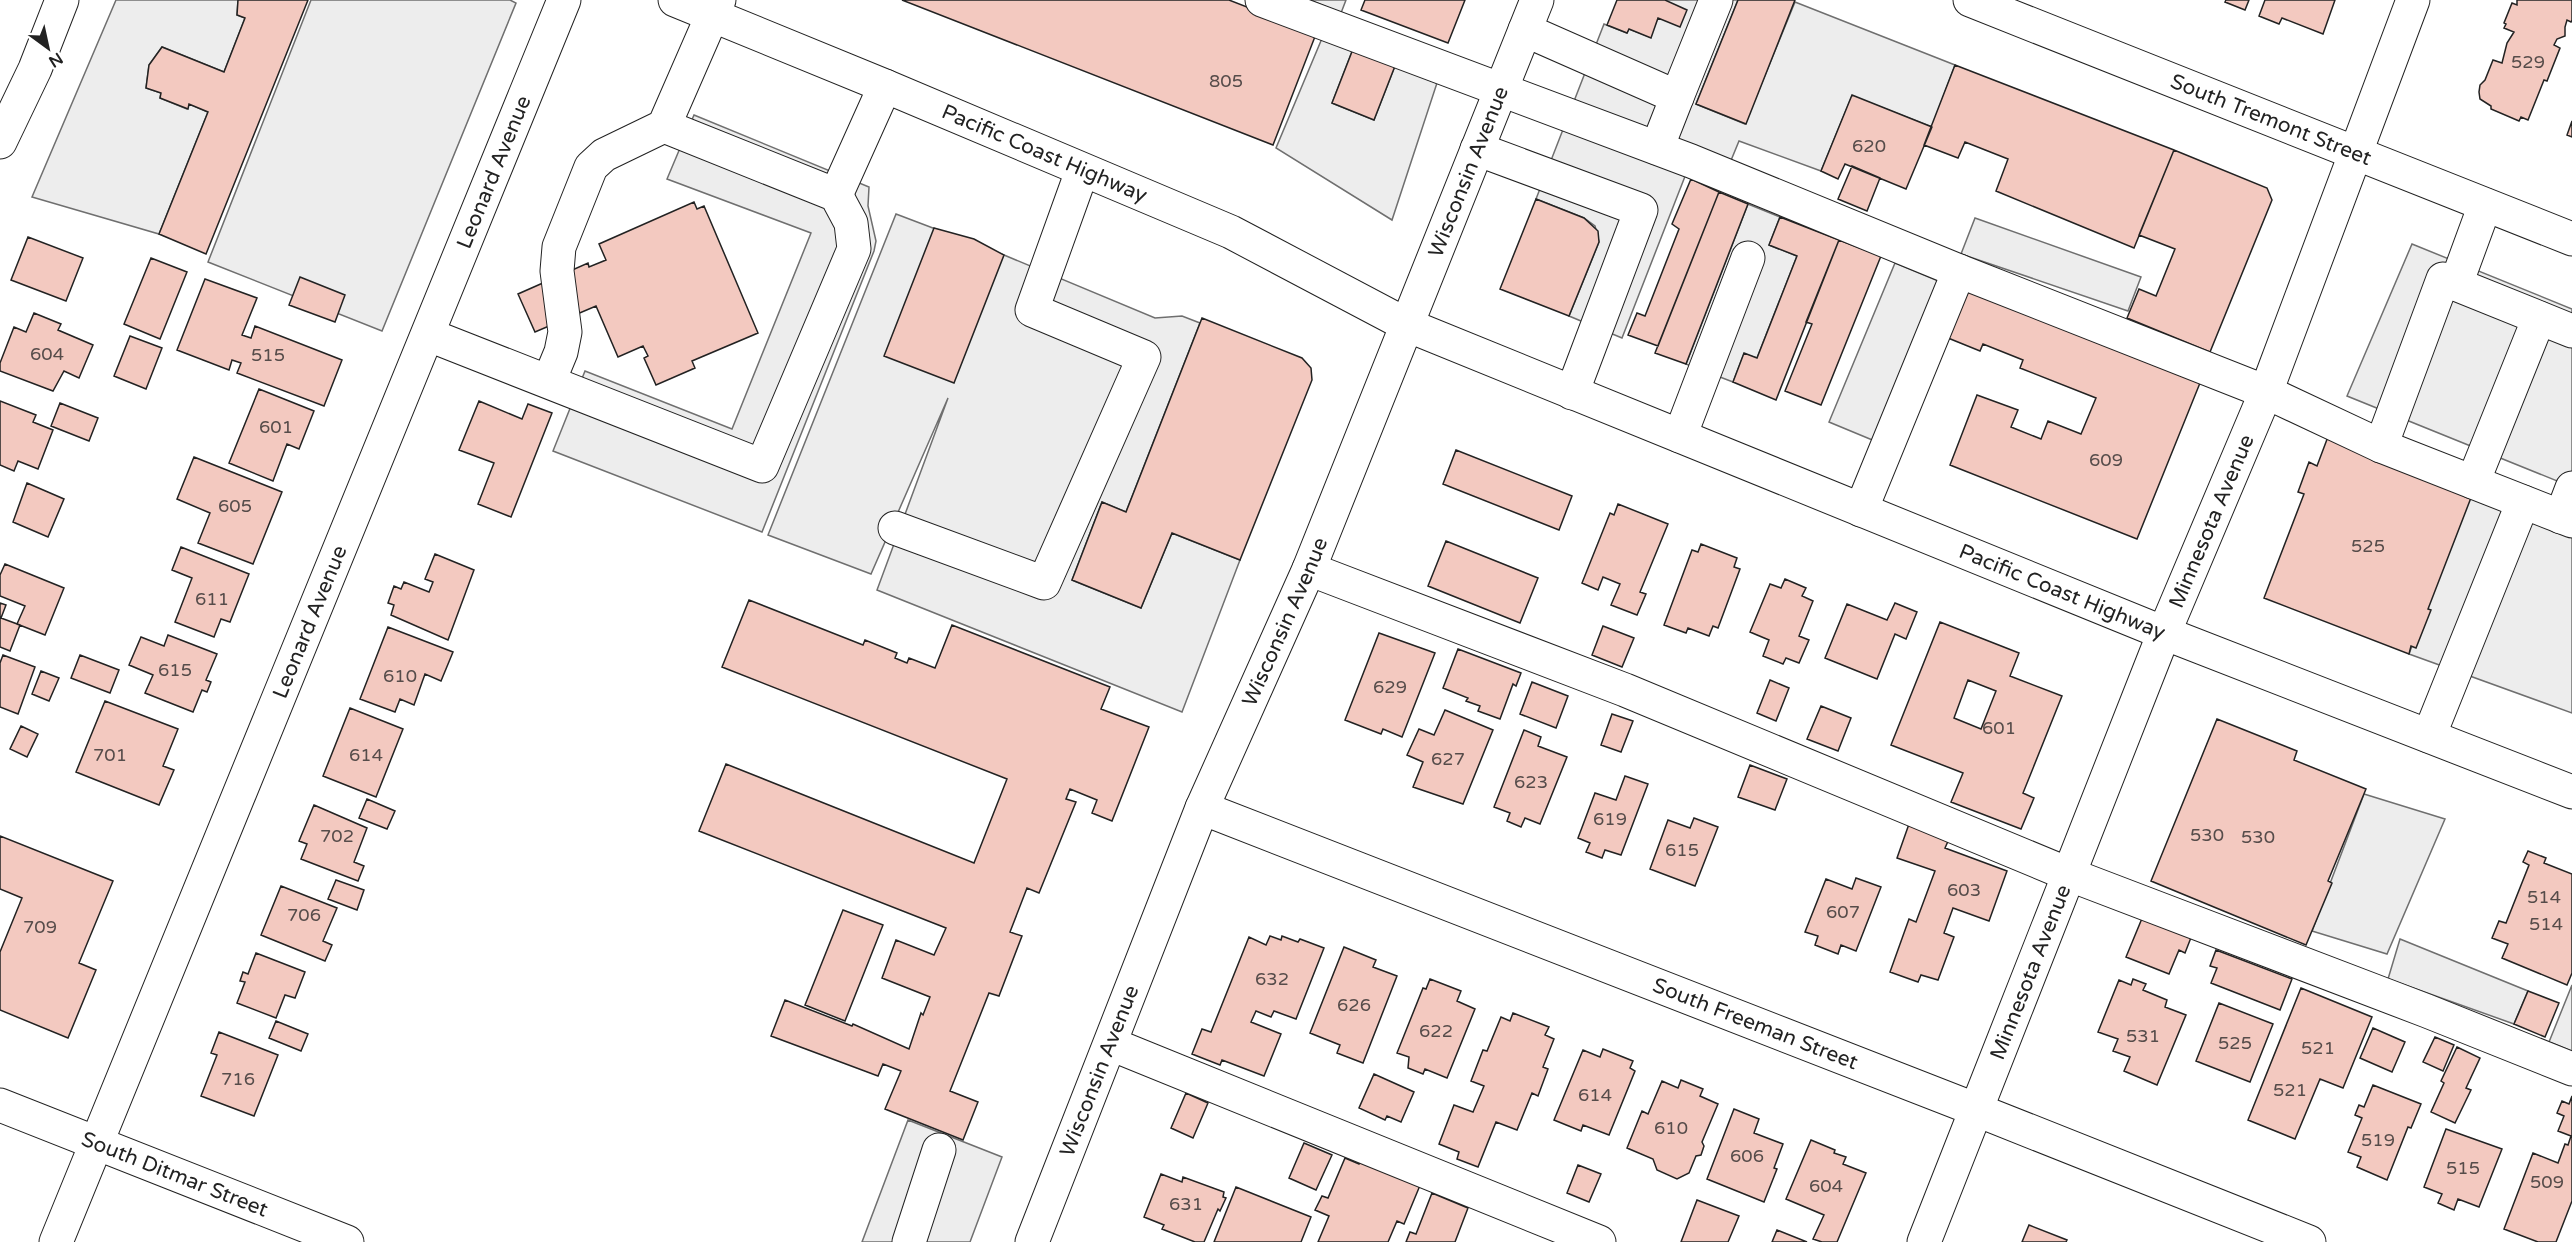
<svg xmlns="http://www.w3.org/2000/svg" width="2572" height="1242" viewBox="0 0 2572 1242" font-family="'Varela Round',sans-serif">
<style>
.parking{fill:#ededed;stroke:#6f6f6f;stroke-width:1.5}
.building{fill:#f3c9c0;stroke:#222;stroke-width:1.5;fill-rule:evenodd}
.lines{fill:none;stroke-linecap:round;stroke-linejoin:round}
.minor-casing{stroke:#222;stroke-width:35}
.major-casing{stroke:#222;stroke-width:35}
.minor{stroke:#fff;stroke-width:33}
.major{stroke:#fff;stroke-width:33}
.labels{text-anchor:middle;stroke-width:4.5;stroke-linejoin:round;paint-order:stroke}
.number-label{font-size:18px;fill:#564c4a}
.street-label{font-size:21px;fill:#222;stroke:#fff}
</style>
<rect width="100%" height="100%" fill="#fff"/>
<path class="parking" d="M116,0h122l-1,15 8,3 -21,54 -62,-25 -13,18 -3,23 15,5 -1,5 27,11 2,-5 19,8 -49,122 -127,-37z
M311,0h199l6,3 -134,328 -174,-69z
M1310,0h36l-5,13z
M1665,0h73l-42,104 49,20 50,-122 160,63 -23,62 -80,-31 -31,75 -82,-30 -14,34 -34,-14 -69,177 -53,-22 30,-74 -4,-16 -11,-8 -48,-19 68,-175 23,9 2,-4 21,8z
M1323,36l30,13 -21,54 42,17 21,-54 42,17 -45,137 -116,-72z
M694,115l175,72 -1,19 8,35 -2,10 -112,281 -209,-81 32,-80 147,58 79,-196 -144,-54z
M1748,204l32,13 -11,28 28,11 -40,102 -13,-4 -11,28 -47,-18z
M896,214l108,41 151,63 27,-2 18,7 -74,189 -24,-10 -30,78 69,28 31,-75 68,27 -58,152 -305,-122 71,-192 -77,176 -103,-39z
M1975,218l166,59 -13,34 -167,-57z
M2412,244l160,65v178l-225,-91z
M1895,263l65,27 -66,159 -65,-27z
M2473,482l99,46v185l-163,-59z
M2364,794l81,25 -58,135 -75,-23z
M2400,939l128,52 -14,33 -126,-45z
M2572,985v66l-23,-9z
M908,1120l94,37 -32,85h-108z"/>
<path class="building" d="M238,0h70l-102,254 -47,-20 49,-122 -19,-8 -1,5 -28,-11 1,-5 -15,-5 3,-23 13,-18 62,25 21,-54 -8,-3z
M902,0h327l87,34 -43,111z
M1365,0h100l-17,43 -87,-33z
M1617,0h48l22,10 -7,17 -22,-9 -7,20 -22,-9 -2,4 -20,-8z
M1738,0h57l-49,124 -50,-20z
M2226,0h23l-4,10 -20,-8z
M2265,0h70l-12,34 -41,-16 -3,6 -20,-8z
M2517,0h55v20l-1,2 -4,-2 -2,7v9l-8,3 -3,6 6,3 -13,33 -3,-1 -16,40 -7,-3 -2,4 -28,-12v-3l-11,-7 -1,-7 1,-7 5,-5 8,-20 9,3 5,-20 7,-11 -10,-4 2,-4 -2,-1 8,-20 5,2z
M1353,49l42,17 -21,54 -42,-17z
M1955,65l219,85 -40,98 -138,-57 12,-32 -43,-17 -7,16 -34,-13z
M1852,95l80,32 -26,62 -61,-25 -7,15 -17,-8z
M2572,121v16l-5,-2z
M2174,150l93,38 5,12 -62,152 -83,-34 12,-29 17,7 19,-47 -36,-14z
M1852,166l28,12 -13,33 -29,-12z
M1691,179l28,13 -61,154 -30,-11 9,-22 8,3 34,-87 -7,-5z
M1719,192l29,12 -62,160 -31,-11z
M1536,199l48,19 14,13 1,11 -30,74 -69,-27z
M694,202l3,7 7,-3 54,127 -66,28 3,7 -39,17 -12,-27 4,-2 -5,-10 -25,11 -22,-51 -61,26 -17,-38 70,-31 1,4 17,-7 -7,-16z
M1780,217l59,23 -63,160 -43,-18 11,-29 13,5 40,-102 -28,-11z
M934,228l40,11 30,16 -50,128 -70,-27z
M28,237l55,21 -17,43 -55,-21z
M1839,240l42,16 -60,149 -36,-14 27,-67 -6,-2z
M151,258l36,14 -27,67 -36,-15z
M300,277l45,18 -10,27 -46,-17z
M205,279l52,19 -15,37 9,3 4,-12 87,34 -18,46 -87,-33 4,-10 -9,-3 -3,10 -52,-20z
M1966,290l234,93 -63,156 -187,-74 27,-70 41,15 -7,17 30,12 7,-18 33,13 15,-36 -76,-30 3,-8 -40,-16 -3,7 -32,-13z
M34,313l27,11 -3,6 35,15 -14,33 -15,-7 -11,20 -53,-20v-8l14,-36 12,5z
M1202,318l100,40 9,10 1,12 -72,180 -68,-27 -31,75 -69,-28 30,-78 24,10z
M130,336l32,12 -16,41 -32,-13z
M259,389l55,22 -15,38 -12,-5 -14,37 -44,-18z
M0,401l36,14 -3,7 20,8 -15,39 -20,-8 -4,10 -14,-6z
M479,401l43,18 6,-15 24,9 -41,104 -33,-13 16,-41 -35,-13z
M60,403l38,15 -9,23 -38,-15z
M2329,434l145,56 -46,119 3,1 -15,38 -5,-2 -2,8 -145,-56 40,-104 -6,-2 11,-30 8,4z
M1456,450l116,46 -13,34 -116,-46z
M194,457l88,35 -29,72 -55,-21 12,-30 -33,-14z
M27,483l37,16 -16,38 -35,-15z
M1618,504l50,20 -28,68 6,2 -9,21 -26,-10 9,-21 -17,-7 -5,13 -16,-7 28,-70 4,2z
M1446,541l92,37 -18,45 -92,-37z
M1701,544l36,14 -3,9 6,2 -22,59 -5,-2 -4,10 -21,-8 -2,5 -22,-8 28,-75 6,2z
M181,547l68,27 -19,48 -9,-3 -7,18 -39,-15 17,-44 -20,-8z
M435,554l39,16 -26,70 -57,-25 3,-10 -6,-2 6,-17 7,3 3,-7 25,10 4,-10 -8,-3z
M5,564l59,24 -19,47 -28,-11 8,-18 -25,-10v-21z
M1785,579l21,9 -4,8 11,5 -14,35 10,4 -10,23 -13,-5 -3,6 -20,-8 6,-16 -19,-8 20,-48 11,4z
M749,600l114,45 2,-5 32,13 -2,5 12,5 2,-5 26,10 17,-43 158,62 -9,22 48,18 -37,94 -20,-8 5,-13 -27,-11 -4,10 10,3 -37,91 -12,-5 -17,44 12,4 -23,60 -10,-3 -39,98 28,11 -15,38 -78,-31 16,-38 -18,-7 -5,12 -107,-40 14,-36 67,26 1,-2 56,25 12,-36 2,2 7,-18 -48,-19 14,-38 38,15 12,-27 -247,-97 27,-67 248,99 33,-84 -285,-112z
M0,603l6,2 -5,13 19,7 -10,26 -10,-4z
M1895,603l22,9 -11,27 -11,-5 -18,45 -52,-21 22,-54 40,16z
M1940,622l79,31 -9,23 52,20 -39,97 11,5 -13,31 -70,-27 12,-29 -72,-28zM1968,680l28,11 -15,38 -27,-11z
M1603,626l31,12 -12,29 -30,-12z
M388,627l65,25 -12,29 -16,-7 -11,31 -14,-6 -5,13 -35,-13z
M1379,633l56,20 -33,84 -19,-8 -2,5 -36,-14z
M168,635l49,19 -11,26 5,2 -4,10 -5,-2 -9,22 -48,-19 8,-18 -24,-10 12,-28 23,9z
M1458,649l63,24 -5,13 -3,-2 -13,35 -22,-8 2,-5 -14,-5 2,-3 -25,-10z
M3,655l32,12 -17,47 -18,-7v-44z
M80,655l39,15 -9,23 -39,-15z
M41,671l18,7 -10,23 -17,-7z
M1770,680l19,8 -13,33 -19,-8z
M1532,682l36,14 -12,32 -36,-14z
M105,701l73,28 -15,37 11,4 -15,35 -83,-33z
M1821,706l30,12 -13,33 -31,-12z
M350,708l53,21 -27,68 -53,-21z
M1445,710l48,20 -30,74 -50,-17 10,-25 -16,-7 12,-26 15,6z
M1612,714l21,7 -12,31 -20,-7z
M2217,719l80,32 -3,9 72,29 -38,92 4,2 -26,62 -155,-64z
M21,726l17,8 -11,23 -17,-8z
M1524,730l17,7 -3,9 29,11 -27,67 -15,-6 -4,9 -14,-6 3,-8 -16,-6z
M1750,765l37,14 -12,31 -37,-13z
M1625,776l23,8 -27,71 -16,-5 -3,8 -16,-6 4,-9 -12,-5 17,-45 21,7z
M367,799l28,12 -8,18 -28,-11z
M314,805l53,23 -13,34 10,4 -6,15 -57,-22 6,-15 -8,-3z
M1694,818l24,9 -23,59 -45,-17 18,-49 22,8z
M1909,824l40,15 -4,9 62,23 -18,50 -36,-13 -9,25 10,4 -16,43 -17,-5 -3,7 -28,-10 19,-53 7,3 19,-51 -38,-13z
M0,836l113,45 -34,82 17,7 -28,68 -68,-28v-58l22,-54 -22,-9z
M2528,851l18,7 -2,5 28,11v99l-5,12 -65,-27 6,-14 -16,-6 7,-17 7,2 23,-58 -6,-3z
M1856,878l25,9 -25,64 -15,-6 -3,9 -23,-9 3,-9 -13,-4 21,-53 26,10z
M336,880l28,10 -7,20 -29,-11z
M281,886l56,22 -14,33 9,4 -7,16 -64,-26z
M843,910l40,15 -38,96 -40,-16z
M2143,916l49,19 -7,18 -6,-3 -10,24 -43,-17z
M1270,936l11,4 1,-4 16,6 2,-3 24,9 -28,71 -22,-8 -3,6 -15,-6 -5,11 30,12 -17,42 -42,-16 -2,5 -28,-11 10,-25 9,3 38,-95 17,8z
M1344,947l32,13 -3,7 24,9 -34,87 -26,-10 3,-8 -30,-12z
M2216,950l76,29 -12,31 -69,-27 6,-15 -7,-2z
M256,953l49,19 -10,26 -10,-3 -9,23 -39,-15 8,-21 -5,-1 3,-9 5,2z
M1430,979l31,12 -4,10 18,8 -28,69 -22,-9 -2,5 -15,-6 1,-11 -12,-4 26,-65 3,1z
M2133,979l13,5 -3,6 24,10 -2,7 21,8 -29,70 -33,-14 6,-14 -17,-6 5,-12 -20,-7 21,-52 12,5z
M2301,988l71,29 -29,71 -23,-9 -25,60 -47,-19z
M2528,991l31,12 -14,34 -31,-13z
M2219,1003l54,21 -23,58 -54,-21z
M1513,1013l36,14 -4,8 9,4 -11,28 5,2 -10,27 -6,-3 -15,37 -21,-8 -18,45 -21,-8 2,-7 -20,-8 15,-39 19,7 11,-26 -13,-5 12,-31 4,1 14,-34 9,4z
M276,1021l32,13 -7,17 -32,-13z
M2373,1028l32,14 -13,30 -32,-14z
M219,1032l59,23 -24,61 -53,-20 16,-41 -6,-2z
M2435,1037l19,8 -11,26 -20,-9z
M2457,1047l23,11 -14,30 5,2 -16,33 -24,-11 13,-29 -3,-2z
M1603,1049l30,12 -3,7 5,3 -26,64 -26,-10 -2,6 -27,-11 29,-70 17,7z
M1374,1074l40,18 -13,30 -14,-6 -2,4 -26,-12z
M1681,1080l22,9 -3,7 18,8 -16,38 2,4 -3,9 -5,1 -7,17 -12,6 -20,-9 -4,-11 -26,-11 15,-37 6,3 14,-33 16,7z
M2373,1085l48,19 -10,24 -3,-1 -21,53 -30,-13 4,-10 -13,-5 14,-34 -7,-3 4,-10 5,2z
M1186,1093l22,10 -15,35 -22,-10z
M2572,1096v105l-16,41h-18l-34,-13 29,-76 25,10 7,-19 3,1 3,-9 -13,-5 6,-15 -7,-3 5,-12 7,3z
M1734,1109l25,10 -5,14 29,11 -9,24 3,1 -13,33 -57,-23z
M2446,1129l56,20 -23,58 -21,-8 -4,11 -16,-7 4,-9 -18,-7z
M1811,1140l24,10 -1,3 12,4 -3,7 23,9 -29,69h-15l-9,-3 11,-24 -38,-16z
M1304,1143l28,12 -16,35 -27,-12z
M1345,1158l14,6 3,-6 59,25 -17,41 -7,-3 -9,21h-70l11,-26 -14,-6 7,-14 6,2z
M1578,1165l23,9 -12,28 -22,-9z
M1161,1174l21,8 1,-5 41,15 -1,5 3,1 -6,13 -2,-2 -14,33h-9l-33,-13 2,-4 -20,-8z
M1236,1187l75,30 -10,25h-87z
M1432,1193l36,15 -13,34h-49l4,-10 6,2z
M1697,1200l42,16 -11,26h-47z
M2029,1225l38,15 -1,2h-44z
M1777,1230l30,12h-35z"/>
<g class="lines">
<g class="minor-casing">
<g id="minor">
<path d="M1262,0l429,161 268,110 307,121 115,54 191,75"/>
<path id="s1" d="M1970,0l602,239"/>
<path d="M1525,30l152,67 39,-97"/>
<path d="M0,142l35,-73 27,-69"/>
<path d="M1657,148l20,-51"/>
<path d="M1477,149l164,61 -69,183"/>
<path d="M836,195l49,-109"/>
<path d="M2456,284l29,-79"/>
<path d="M429,335l333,131 92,-217 -3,-26 -15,-28 -172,-69"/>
<path d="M549,381l12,-29 4,-20 -8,-61 2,-24 32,-80 13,-12 60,-29 55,-126"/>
<path d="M1680,436l68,-178"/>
<path d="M2381,446l62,-167 129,52"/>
<path d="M2473,482l66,-164"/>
<path d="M1861,510l98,-239"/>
<path d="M2561,517l11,-29"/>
<path d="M895,528l149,55 100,-226 -112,-47 50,-139"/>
<path d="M1309,569l316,121 443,184 359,137 145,58"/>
<path d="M2429,736l94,-234"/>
<path id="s2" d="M1202,808l775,302 332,132"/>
<path d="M1111,1044l488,198"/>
<path id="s3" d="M0,1105l347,137"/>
<path id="s4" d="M56,1242l508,-1242"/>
<path d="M909,1242l30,-92"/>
<path id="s5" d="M1924,1242l240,-609 102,-241 147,-392"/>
</g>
</g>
<g class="major-casing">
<g id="major">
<path id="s6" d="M675,0l210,86 346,146 176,93 757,308 408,159"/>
<path id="s7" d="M1032,1242l170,-434 107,-239 228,-569"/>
</g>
</g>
<use href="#minor" class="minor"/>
<use href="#major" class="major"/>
</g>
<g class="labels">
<g class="number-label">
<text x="2528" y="68">529</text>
<text x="1226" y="87">805</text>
<text x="1869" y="152">620</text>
<text x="47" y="360">604</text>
<text x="268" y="361">515</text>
<text x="276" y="433">601</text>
<text x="2106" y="466">609</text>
<text x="235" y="512">605</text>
<text x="2368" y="552">525</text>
<text x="212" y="605">611</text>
<text x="175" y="676">615</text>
<text x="400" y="682">610</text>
<text x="1390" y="693">629</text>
<text x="1999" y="734">601</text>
<text x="110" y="761">701</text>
<text x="366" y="761">614</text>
<text x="1448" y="765">627</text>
<text x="1531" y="788">623</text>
<text x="1610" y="825">619</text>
<text x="2207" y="841">530</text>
<text x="337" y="842">702</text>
<text x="2258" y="843">530</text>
<text x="1682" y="856">615</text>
<text x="1964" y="896">603</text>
<text x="2544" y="903">514</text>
<text x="1843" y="918">607</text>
<text x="304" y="921">706</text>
<text x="2546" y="930">514</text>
<text x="40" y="933">709</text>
<text x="1272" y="985">632</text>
<text x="1354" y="1011">626</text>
<text x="1436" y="1037">622</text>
<text x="2143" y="1042">531</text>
<text x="2235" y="1049">525</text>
<text x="2318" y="1054">521</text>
<text x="238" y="1085">716</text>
<text x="2290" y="1096">521</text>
<text x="1595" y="1101">614</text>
<text x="1671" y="1134">610</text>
<text x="2378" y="1146">519</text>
<text x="1747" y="1162">606</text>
<text x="2463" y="1174">515</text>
<text x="2547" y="1188">509</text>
<text x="1826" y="1192">604</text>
<text x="1186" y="1210">631</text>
</g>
<g class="street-label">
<text dy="7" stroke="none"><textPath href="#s1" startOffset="324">South Tremont Street</textPath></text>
<text dy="7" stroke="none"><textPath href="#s6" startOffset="400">Pacific Coast Highway</textPath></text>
<text dy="7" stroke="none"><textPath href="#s4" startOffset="1156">Leonard Avenue</textPath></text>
<text dy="7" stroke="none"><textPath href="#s7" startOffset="1156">Wisconsin Avenue</textPath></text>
<text dy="7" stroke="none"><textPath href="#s5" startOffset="776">Minnesota Avenue</textPath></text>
<text dy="7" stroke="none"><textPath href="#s6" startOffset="1509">Pacific Coast Highway</textPath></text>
<text dy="7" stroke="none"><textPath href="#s4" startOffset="670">Leonard Avenue</textPath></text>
<text dy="7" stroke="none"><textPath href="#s7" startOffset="670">Wisconsin Avenue</textPath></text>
<text dy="7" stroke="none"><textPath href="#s5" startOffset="290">Minnesota Avenue</textPath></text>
<text dy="7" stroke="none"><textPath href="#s2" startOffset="594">South Freeman Street</textPath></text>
<text dy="7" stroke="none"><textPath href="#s7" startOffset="184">Wisconsin Avenue</textPath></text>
<text dy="7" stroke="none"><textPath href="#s3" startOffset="188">South Ditmar Street</textPath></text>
</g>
</g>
<g transform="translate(48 48) rotate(147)" stroke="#ffffff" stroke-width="4.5" paint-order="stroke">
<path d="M0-4.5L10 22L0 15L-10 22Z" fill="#222222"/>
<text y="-9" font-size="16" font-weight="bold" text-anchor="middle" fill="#222222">N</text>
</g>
</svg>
